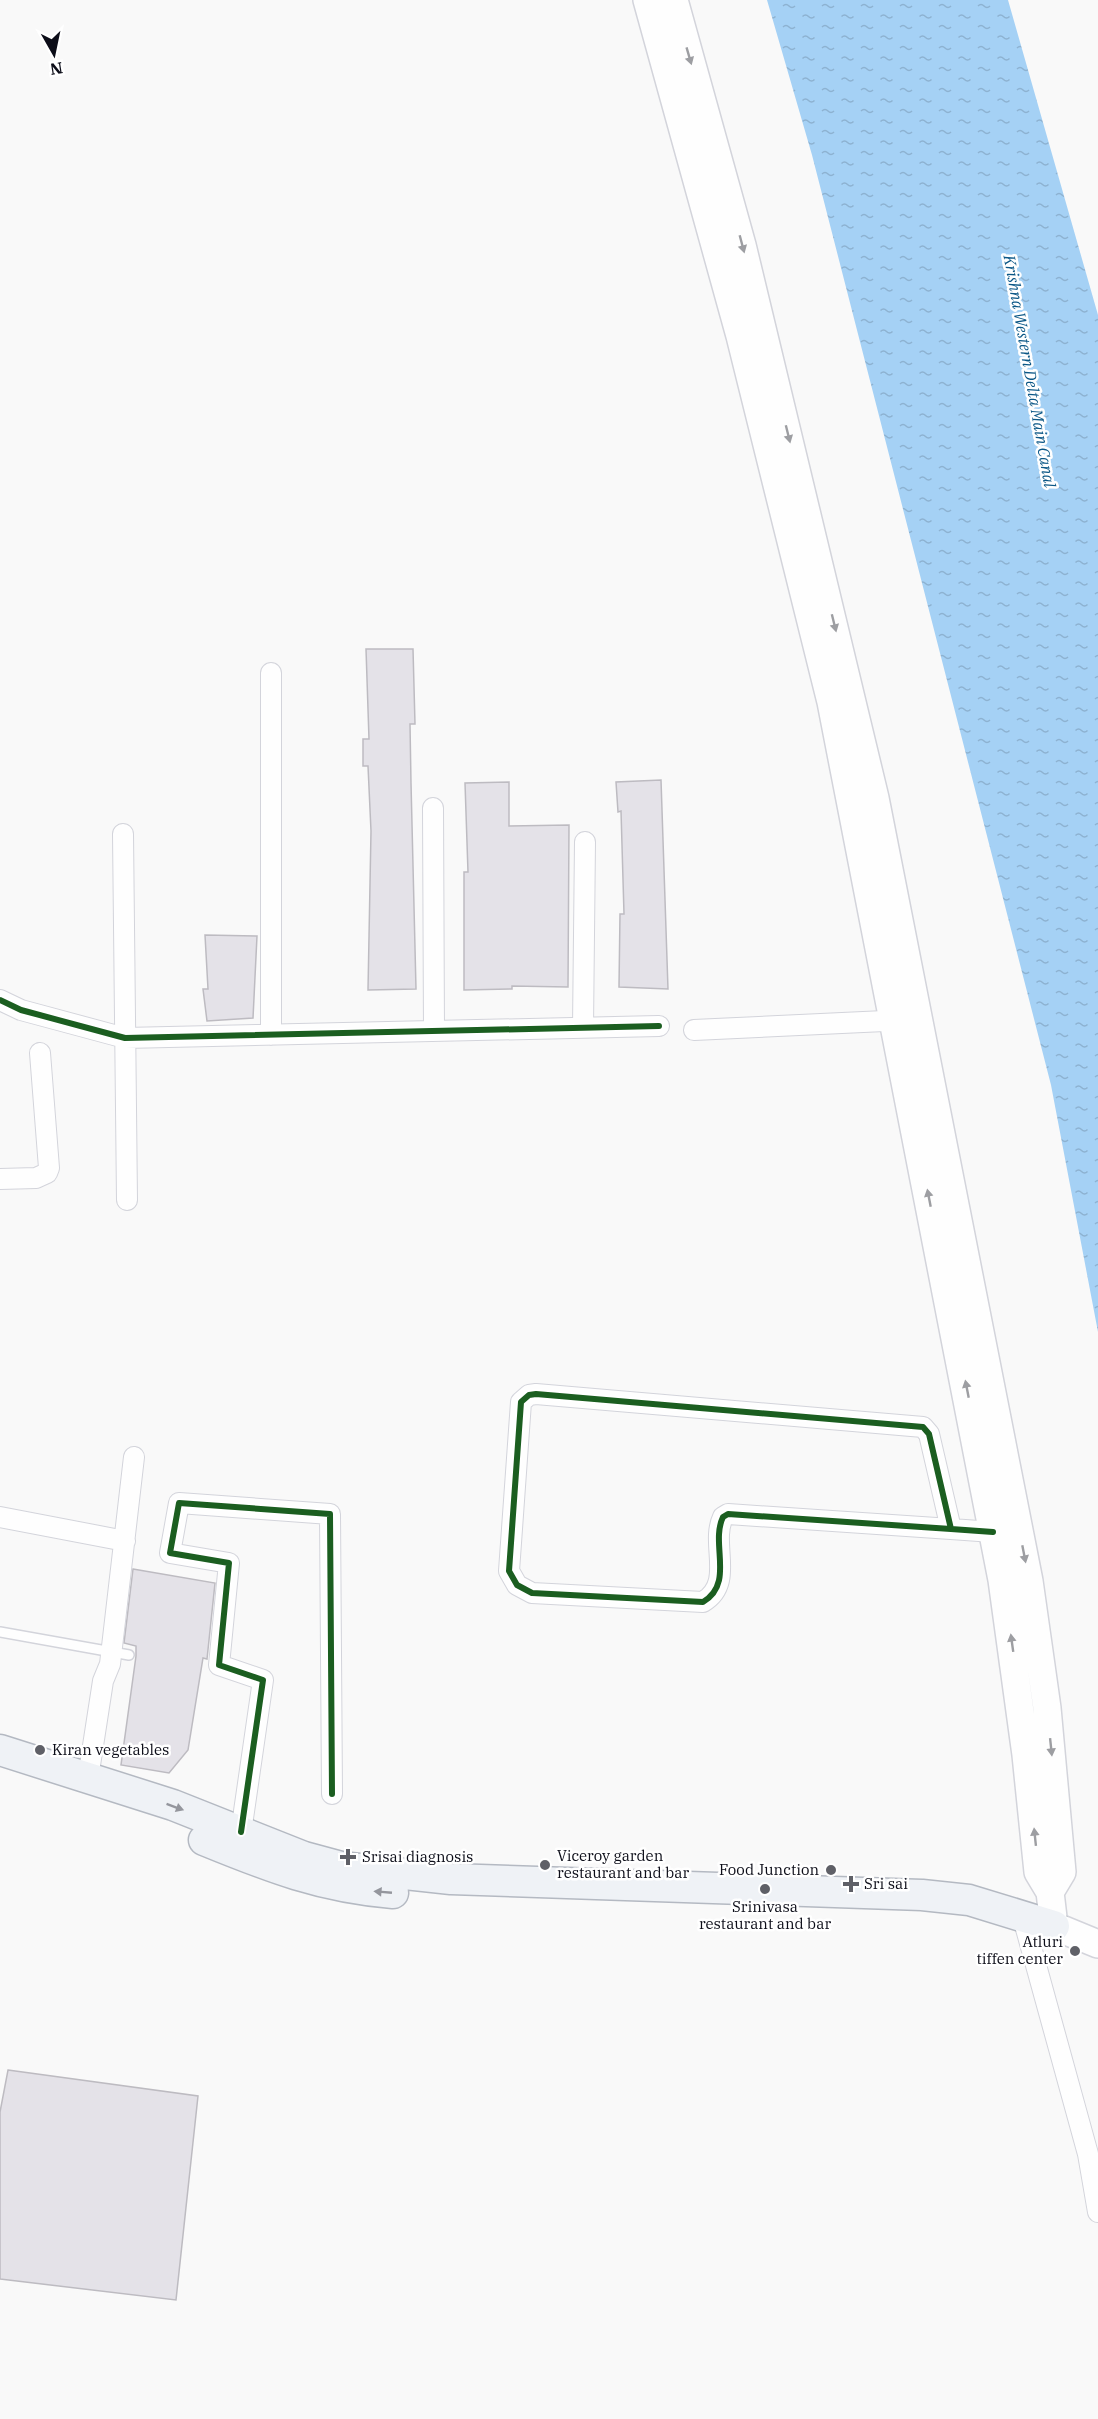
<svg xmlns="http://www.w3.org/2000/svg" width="1098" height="2419" viewBox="0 0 1098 2419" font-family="'IBM Plex Serif',serif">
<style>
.water{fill:url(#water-ripples)}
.building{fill:#e4e2e8;stroke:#bdbbc1;stroke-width:1.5}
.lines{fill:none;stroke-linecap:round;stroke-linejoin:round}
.service-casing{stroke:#d3d4db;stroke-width:12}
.minor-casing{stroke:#d3d4db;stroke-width:22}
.secondary-casing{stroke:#d3d4db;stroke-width:30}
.primary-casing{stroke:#b4b9c2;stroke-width:33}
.service{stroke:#fefefe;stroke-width:9}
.minor{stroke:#fefefe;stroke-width:20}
.secondary{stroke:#fefefe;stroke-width:27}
.primary{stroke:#eff2f6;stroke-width:30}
.cycleway-casing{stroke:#fff;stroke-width:10}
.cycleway{stroke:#1b5e20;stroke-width:6}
.oneway{fill:#9d9ea2}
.oneway2{fill:#94969d}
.poi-dot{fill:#5f6067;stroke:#fff;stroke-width:2}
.labels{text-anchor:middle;stroke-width:5;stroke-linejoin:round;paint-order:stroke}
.poi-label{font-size:15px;fill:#0c0d18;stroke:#fff;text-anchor:start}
.water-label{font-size:16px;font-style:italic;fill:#0b5786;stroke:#fff}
</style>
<defs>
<pattern id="water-ripples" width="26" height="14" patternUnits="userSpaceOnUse" patternTransform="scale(1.5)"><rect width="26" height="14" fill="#a5d1f5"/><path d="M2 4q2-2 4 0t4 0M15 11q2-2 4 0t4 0" fill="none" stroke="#8db2d1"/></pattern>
</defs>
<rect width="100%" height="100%" fill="#f9f9f9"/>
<path class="water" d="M767,0h241l90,315v1017l-47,-247 -239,-930z"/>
<path class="building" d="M366,649h47l2,75h-5l1,59 5,206 -48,1 3,-159 -3,-65h-5v-27h6z
M661,780l7,209 -49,-2 1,-73h4l-3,-103 -3,1 -2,-30z
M509,782v44l60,-1 -1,162 -56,-1v3l-48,1v-118h4l-3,-89z
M205,935l52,1 -4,82 -46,3 -4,-32h5z
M133,1569l82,14 -8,76 -4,-1 -15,92 -19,23 -48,-8 15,-109v-10l-12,-3z
M8,2070l190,26 -22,204 -176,-21v-167z"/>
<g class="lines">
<g class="service-casing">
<path id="service" d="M0,1632l129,23"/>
</g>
<g class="minor-casing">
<path id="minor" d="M433,808l1,223
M123,834l4,366
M0,1000l21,10 104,28 534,-12
M583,1027l2,-185
M694,1030l212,-10
M271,1035v-362
M0,1179l36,-1 11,-5 2,-5 -9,-115
M0,1517l125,24
M951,1529l-223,-15 -5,3c-13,27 12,66 -20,85l-171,-9 -15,-8 -8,-14 12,-169 8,-7 7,-1 387,33 6,7 22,95 42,3
M88,1778l15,-97 7,-17 24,-207
M241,1832l22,-152 -44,-15 10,-102 -59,-10 9,-50 151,11 2,280
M1023,1918l65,236 10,58"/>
</g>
<g class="secondary-casing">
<path id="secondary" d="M647,0l93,336 91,366 171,878 24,175 12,117 12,20 4,34 44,18
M674,0l68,245 133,553 154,783 18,127 15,164 -12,20"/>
</g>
<g class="primary-casing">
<path id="primary" d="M0,1750l173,55 131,52 37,10 110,12 471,16 47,5 85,26
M204,1840c66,27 117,47 189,53"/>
</g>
<use href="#service" class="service"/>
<use href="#minor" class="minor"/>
<use href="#secondary" class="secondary"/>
<use href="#primary" class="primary"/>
<g class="cycleway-casing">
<path id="cycleway" d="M0,1000l21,10 104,28 534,-12
M951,1529l-223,-15 -5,3c-13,27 12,66 -20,85l-171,-9 -15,-8 -8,-14 12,-169 8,-7 7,-1 387,33 6,7 22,95 42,3
M241,1832l22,-152 -44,-15 10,-102 -59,-10 9,-50 151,11 2,280"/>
</g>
<use href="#cycleway" class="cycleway"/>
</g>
<defs><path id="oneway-solid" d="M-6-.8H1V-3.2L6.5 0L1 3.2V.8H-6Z" transform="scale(1.5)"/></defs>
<g class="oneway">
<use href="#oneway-solid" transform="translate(689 56) rotate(74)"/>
<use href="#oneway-solid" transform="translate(742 244) rotate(75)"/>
<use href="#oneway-solid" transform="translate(788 434) rotate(76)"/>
<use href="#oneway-solid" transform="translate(834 623) rotate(76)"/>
<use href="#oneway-solid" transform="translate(929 1198) rotate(-101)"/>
<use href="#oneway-solid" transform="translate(967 1389) rotate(-101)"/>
<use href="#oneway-solid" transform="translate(1024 1554) rotate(79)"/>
<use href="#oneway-solid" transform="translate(1012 1643) rotate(-98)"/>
<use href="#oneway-solid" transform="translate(1051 1747) rotate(84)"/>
<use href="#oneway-solid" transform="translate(1035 1837) rotate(-96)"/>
</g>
<g class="oneway2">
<use href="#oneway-solid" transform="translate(175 1807) rotate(20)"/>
<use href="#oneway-solid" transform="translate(383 1892) rotate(-175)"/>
</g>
<g class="poi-dot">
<circle cx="40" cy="1750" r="6"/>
<path d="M345 1848h6v6h6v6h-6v6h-6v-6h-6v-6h6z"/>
<circle cx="545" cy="1865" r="6"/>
<circle cx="831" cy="1870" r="6"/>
<path d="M848 1875h6v6h6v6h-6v6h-6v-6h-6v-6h6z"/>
<circle cx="765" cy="1889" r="6"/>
<circle cx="1075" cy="1951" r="6"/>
</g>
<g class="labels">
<g class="poi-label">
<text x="52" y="1755">Kiran vegetables</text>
<text x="557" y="1861">Viceroy garden<tspan x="557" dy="17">restaurant and bar</tspan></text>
<text x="362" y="1862">Srisai diagnosis</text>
<text x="819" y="1875" text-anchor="end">Food Junction</text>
<text x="864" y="1889">Sri sai</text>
<text x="765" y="1912" text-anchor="middle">Srinivasa<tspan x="765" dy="17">restaurant and bar</tspan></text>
<text x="1063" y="1947" text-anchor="end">Atluri<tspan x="1063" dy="17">tiffen center</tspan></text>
</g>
<g class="water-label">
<text transform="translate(1030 371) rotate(80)" y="6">Krishna Western Delta Main Canal</text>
</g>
</g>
<g transform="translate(54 54) rotate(171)" stroke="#ffffff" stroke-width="4.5" paint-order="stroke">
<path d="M0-4.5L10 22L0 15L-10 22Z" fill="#0c0d18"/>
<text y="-9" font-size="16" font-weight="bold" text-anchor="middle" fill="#0c0d18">N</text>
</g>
</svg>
